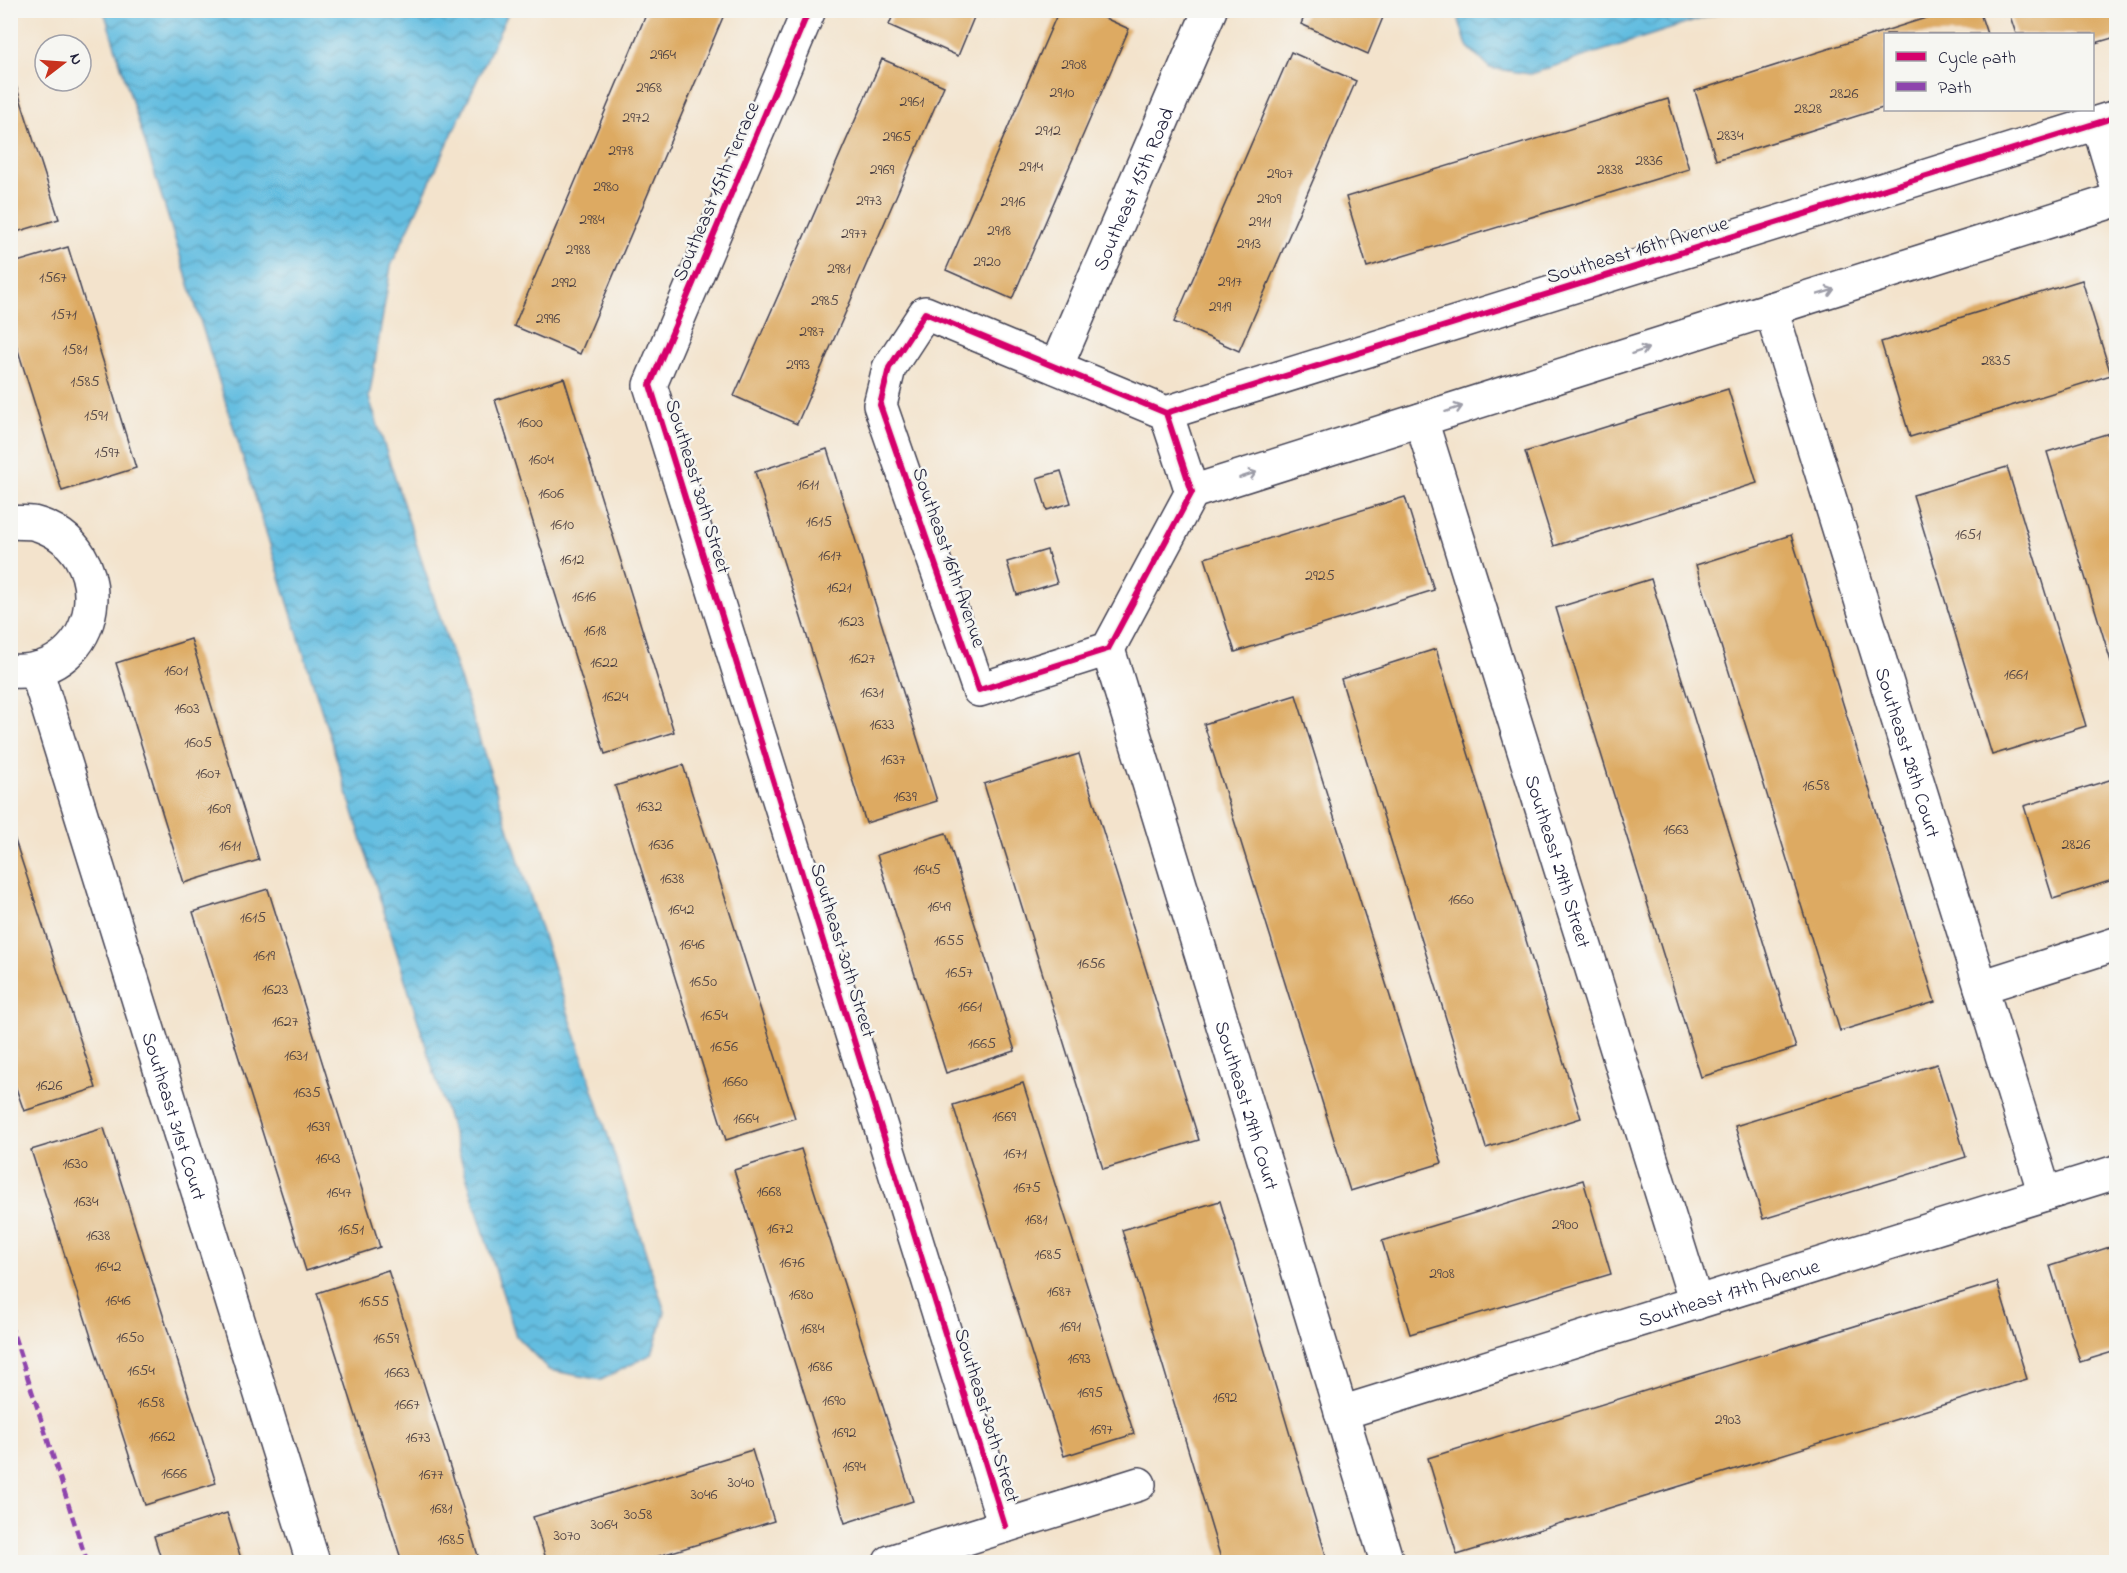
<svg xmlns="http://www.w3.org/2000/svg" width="2127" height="1573" viewBox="0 0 2127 1573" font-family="'Indie Flower',sans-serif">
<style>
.water{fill:url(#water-waves);stroke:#42708e;stroke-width:1.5}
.building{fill:#ddaa62}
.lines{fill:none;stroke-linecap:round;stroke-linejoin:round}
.street-casing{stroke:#413f51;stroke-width:36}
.street{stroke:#fff;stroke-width:33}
.quiet{stroke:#8e44ad;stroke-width:4.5;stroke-dasharray:9 4.5;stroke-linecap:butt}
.cycleway-casing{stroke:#f6f6f2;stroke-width:10}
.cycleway{stroke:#d6006c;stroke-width:6}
.oneway{stroke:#9c9ca7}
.labels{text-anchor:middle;stroke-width:5;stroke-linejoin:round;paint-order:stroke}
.number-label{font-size:16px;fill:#514445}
.street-label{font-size:20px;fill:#22223b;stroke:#f6f6f2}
</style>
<defs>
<pattern id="water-waves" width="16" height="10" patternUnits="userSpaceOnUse" patternTransform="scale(1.5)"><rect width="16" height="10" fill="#63bde0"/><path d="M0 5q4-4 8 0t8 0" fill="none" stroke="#5199b7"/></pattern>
</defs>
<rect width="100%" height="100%" fill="#f6f6f2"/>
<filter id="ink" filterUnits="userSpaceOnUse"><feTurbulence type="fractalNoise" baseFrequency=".0167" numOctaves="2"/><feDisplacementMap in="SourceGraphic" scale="12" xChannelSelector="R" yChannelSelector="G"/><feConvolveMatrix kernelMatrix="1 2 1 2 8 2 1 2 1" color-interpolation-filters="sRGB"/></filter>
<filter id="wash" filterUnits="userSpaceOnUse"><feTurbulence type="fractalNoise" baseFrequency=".008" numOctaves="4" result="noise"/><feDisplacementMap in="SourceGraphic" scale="24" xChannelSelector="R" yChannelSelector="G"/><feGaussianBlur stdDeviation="1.35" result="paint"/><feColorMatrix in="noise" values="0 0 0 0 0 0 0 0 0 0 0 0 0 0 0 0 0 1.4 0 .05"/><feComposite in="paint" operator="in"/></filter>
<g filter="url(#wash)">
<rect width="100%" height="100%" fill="#f3e3cc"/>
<path class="water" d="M1463,10h263v1l-196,63 -40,-6 -23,-22 -8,-26z
M104,11h405l-118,255 -22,132 296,914 -13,42 -51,26 -52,-10 -33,-34z"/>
<g id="blocks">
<path class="building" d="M648,10h78l-146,344 -66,-28z
M895,10h82l-19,46 -69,-31z
M1059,10h28l42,19 -117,270 -66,-29z
M1307,10h79l-18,44 -67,-30z
M1951,10h28l8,24h-101v73l-170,53 -21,-69z
M2008,10h108v27l-24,7v-10h-76z
M1291,52l65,29 -117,270 -65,-29z
M882,59l62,27 -147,338 -63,-28z
M10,67l49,152 -49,15z
M1668,99l21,70 -322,98 -21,-70z
M68,247l68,221 -74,23 -52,-166v-61z
M2082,280l29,95 -201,62 -29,-95z
M564,378l110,354 -69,22 -110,-354z
M1728,389l29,94 -203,63 -29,-94z
M2116,431v247l-69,-226z
M827,449l110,352 -71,22 -111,-351z
M2007,467l79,259 -94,29 -79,-260z
M1061,471l10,32 -24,7 -10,-32z
M1405,497l29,93 -199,62 -30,-94z
M1791,535l144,467 -95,29 -144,-466z
M1047,550l10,33 -40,12 -10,-33z
M1651,579l145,469 -95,29 -145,-469z
M191,639l68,221 -75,23 -68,-220z
M1436,649l145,469 -95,30 -145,-469z
M1296,695l146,468 -92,28 -146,-467z
M1079,754l120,386 -96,29 -119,-385z
M683,765l112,353 -69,22 -111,-354z
M2116,778v101l-63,20 -29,-93z
M11,828l85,260 -72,23 -14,-40z
M946,833l69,218 -69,22 -69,-218z
M268,889l112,358 -74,24 -113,-359z
M1937,1064l29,93 -203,62 -28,-93z
M1023,1083l111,351 -70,22 -111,-351z
M104,1128l112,355 -71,22 -114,-355z
M801,1149l112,352 -68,22 -111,-353z
M1583,1180l28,94 -201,60 -28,-93z
M1220,1201l108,361h-106l-100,-332z
M2116,1245v106l-36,11 -30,-96z
M388,1270l92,292h-78l-85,-269z
M1997,1282l30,97 -570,176 -29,-97z
M752,1450l22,71 -135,41h-92l-14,-45z
M227,1513l15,49h-80l-8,-26z"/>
</g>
</g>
<g filter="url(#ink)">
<use href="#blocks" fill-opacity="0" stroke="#413f51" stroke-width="1.5"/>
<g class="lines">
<g class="street-casing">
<g id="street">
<path d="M809,10l-159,375 355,1141"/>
<path d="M2098,123l18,60"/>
<path id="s1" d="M1771,309l274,885"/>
<path id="s2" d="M1056,367l154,-357"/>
<path d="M1166,413l26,79 -84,157 -129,41 -99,-285 9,-37 36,-55 241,100 950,-296"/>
<path id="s3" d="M1421,420l275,883"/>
<path d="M1192,492l924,-292"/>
<path d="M10,522c8,1 16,0 23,1 89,23 71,155 -23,148"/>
<path id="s4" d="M1108,649l279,913"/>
<path id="s5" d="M36,669l277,893"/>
<path d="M1981,987l135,-43"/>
<path id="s6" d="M1341,1413l775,-241"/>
<path d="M890,1562l249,-78"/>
</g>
</g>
<use href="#street" class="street"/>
<path class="quiet" d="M10,1323l77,239"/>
<g class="cycleway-casing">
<path id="cycleway" d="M809,10l-159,375 355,1141
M1166,413l26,79 -84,157 -129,41 -99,-285 9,-37 36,-55 241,100 950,-296"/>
</g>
<use href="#cycleway" class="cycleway"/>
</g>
<defs><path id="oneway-shaft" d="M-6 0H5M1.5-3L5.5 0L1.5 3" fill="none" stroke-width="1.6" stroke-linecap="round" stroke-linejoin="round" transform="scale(1.5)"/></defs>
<g class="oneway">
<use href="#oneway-shaft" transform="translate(1826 292) rotate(-17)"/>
<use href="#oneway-shaft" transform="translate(1640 351) rotate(-18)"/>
<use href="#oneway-shaft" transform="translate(1454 409) rotate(-18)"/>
<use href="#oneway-shaft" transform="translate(1248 475) rotate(-18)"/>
</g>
</g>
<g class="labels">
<g class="number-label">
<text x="663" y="59">2964</text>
<text x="1074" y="69">2908</text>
<text x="649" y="92">2968</text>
<text x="1062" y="97">2910</text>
<text x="1844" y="98">2826</text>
<text x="912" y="106">2961</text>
<text x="1808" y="113">2828</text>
<text x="636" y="122">2972</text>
<text x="1048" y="135">2912</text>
<text x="1730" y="140">2834</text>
<text x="897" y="141">2965</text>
<text x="621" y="155">2978</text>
<text x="1649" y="165">2836</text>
<text x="1031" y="171">2914</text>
<text x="882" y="174">2969</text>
<text x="1610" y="174">2838</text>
<text x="1280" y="178">2907</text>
<text x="606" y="191">2980</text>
<text x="1269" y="203">2909</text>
<text x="869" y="205">2973</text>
<text x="1013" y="206">2916</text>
<text x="592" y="224">2984</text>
<text x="1260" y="226">2911</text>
<text x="999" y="235">2918</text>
<text x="854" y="238">2977</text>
<text x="1249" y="248">2913</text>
<text x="578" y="254">2988</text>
<text x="987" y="266">2920</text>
<text x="839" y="273">2981</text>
<text x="53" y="282">1567</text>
<text x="1230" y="286">2917</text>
<text x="564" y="287">2992</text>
<text x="825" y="305">2985</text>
<text x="1220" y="311">2919</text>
<text x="64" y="319">1571</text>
<text x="548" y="323">2996</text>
<text x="812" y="336">2987</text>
<text x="75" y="354">1581</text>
<text x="1996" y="365">2835</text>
<text x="798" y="369">2993</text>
<text x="85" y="386">1585</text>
<text x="96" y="420">1591</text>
<text x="530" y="427">1600</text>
<text x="107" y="457">1597</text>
<text x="541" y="464">1604</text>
<text x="808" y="489">1611</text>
<text x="551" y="498">1606</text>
<text x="819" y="526">1615</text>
<text x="562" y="529">1610</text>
<text x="1968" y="539">1651</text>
<text x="830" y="560">1617</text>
<text x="572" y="564">1612</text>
<text x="1320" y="580">2925</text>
<text x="839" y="592">1621</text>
<text x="584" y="601">1616</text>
<text x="851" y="626">1623</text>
<text x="595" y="635">1618</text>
<text x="862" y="663">1627</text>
<text x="604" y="667">1622</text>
<text x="176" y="675">1601</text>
<text x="2016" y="679">1661</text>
<text x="872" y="697">1631</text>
<text x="615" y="701">1624</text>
<text x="187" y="713">1603</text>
<text x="882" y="729">1633</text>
<text x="198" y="747">1605</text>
<text x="893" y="764">1637</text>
<text x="208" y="778">1607</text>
<text x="1816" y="790">1658</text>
<text x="905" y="801">1639</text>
<text x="649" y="811">1632</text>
<text x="219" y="813">1609</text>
<text x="1676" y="834">1663</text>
<text x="661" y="849">1636</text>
<text x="2076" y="849">2826</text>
<text x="230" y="850">1611</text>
<text x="927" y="874">1645</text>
<text x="672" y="883">1638</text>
<text x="1461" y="904">1660</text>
<text x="939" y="911">1649</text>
<text x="681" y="914">1642</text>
<text x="253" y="922">1615</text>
<text x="949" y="945">1655</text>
<text x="692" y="949">1646</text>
<text x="264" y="960">1619</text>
<text x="1091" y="968">1656</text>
<text x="959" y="977">1657</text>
<text x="703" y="986">1650</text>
<text x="275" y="994">1623</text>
<text x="970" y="1011">1661</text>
<text x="714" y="1020">1654</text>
<text x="285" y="1026">1627</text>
<text x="982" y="1048">1665</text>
<text x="724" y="1051">1656</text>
<text x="296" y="1060">1631</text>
<text x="735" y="1086">1660</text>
<text x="49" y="1090">1626</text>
<text x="307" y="1097">1635</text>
<text x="1004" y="1121">1669</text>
<text x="746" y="1123">1664</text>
<text x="318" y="1131">1639</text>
<text x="1015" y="1158">1671</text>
<text x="328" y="1163">1643</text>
<text x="75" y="1168">1630</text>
<text x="1027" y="1192">1675</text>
<text x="769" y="1196">1668</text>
<text x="339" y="1197">1647</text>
<text x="86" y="1206">1634</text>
<text x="1036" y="1224">1681</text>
<text x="1565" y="1229">2900</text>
<text x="780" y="1233">1672</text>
<text x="351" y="1234">1651</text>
<text x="98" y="1240">1638</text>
<text x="1048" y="1259">1685</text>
<text x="792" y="1267">1676</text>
<text x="108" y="1271">1642</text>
<text x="1442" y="1278">2908</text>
<text x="1059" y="1296">1687</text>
<text x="801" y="1299">1680</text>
<text x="118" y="1305">1646</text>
<text x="374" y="1306">1655</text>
<text x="1070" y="1331">1691</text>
<text x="812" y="1333">1684</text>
<text x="130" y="1342">1650</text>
<text x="386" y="1343">1659</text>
<text x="1079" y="1363">1693</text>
<text x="820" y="1371">1686</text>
<text x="141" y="1375">1654</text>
<text x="397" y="1377">1663</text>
<text x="1090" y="1397">1695</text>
<text x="1225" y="1402">1692</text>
<text x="834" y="1405">1690</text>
<text x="151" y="1407">1658</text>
<text x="407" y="1409">1667</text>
<text x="1728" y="1424">2903</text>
<text x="1101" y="1434">1697</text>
<text x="844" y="1437">1692</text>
<text x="162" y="1441">1662</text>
<text x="418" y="1442">1673</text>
<text x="854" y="1471">1694</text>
<text x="174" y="1478">1666</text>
<text x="431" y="1479">1677</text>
<text x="741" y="1487">3040</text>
<text x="704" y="1499">3046</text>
<text x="441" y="1513">1681</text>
<text x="638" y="1519">3058</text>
<text x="604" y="1529">3064</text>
<text x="567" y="1540">3070</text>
<text x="451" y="1544">1685</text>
</g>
<g class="street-label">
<text dy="7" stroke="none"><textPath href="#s2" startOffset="194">Southeast 15th Road</textPath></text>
<text transform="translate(715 191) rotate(-67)" y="7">Southeast 15th Terrace</text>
<text transform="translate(1637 249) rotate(-17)" y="7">Southeast 16th Avenue</text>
<text transform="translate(699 486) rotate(73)" y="7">Southeast 30th Street</text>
<text transform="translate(950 557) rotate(71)" y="7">Southeast 16th Avenue</text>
<text dy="7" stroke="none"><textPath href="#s1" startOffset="464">Southeast 28th Court</textPath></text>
<text dy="7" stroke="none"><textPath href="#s3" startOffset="462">Southeast 29th Street</textPath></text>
<text transform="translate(844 950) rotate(73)" y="7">Southeast 30th Street</text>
<text dy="7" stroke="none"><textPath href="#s4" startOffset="477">Southeast 29th Court</textPath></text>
<text dy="7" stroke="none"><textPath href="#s5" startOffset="468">Southeast 31st Court</textPath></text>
<text dy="7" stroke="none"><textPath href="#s6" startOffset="406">Southeast 17th Avenue</textPath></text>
<text transform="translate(988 1415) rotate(73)" y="7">Southeast 30th Street</text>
</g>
</g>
<rect width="2127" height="1573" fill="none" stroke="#f6f6f2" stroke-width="36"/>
<rect x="1884" y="33" width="210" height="78" fill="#f6f6f2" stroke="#a1a1a9" stroke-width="1.5"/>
<rect x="1896" y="52" width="30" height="9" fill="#d6006c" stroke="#a1a1a9" stroke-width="1.5"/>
<text x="1938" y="63" font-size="18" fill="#22223b">Cycle path</text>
<rect x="1896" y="82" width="30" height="9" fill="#8e44ad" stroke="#a1a1a9" stroke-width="1.5"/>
<text x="1938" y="93" font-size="18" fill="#22223b">Path</text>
<g transform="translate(63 63) rotate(73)"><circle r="28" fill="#f6f6f2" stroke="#a1a1a9" stroke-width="1.5"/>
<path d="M0-4.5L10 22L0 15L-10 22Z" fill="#c8321e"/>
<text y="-9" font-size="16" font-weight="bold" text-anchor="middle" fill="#22223b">N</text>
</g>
</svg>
